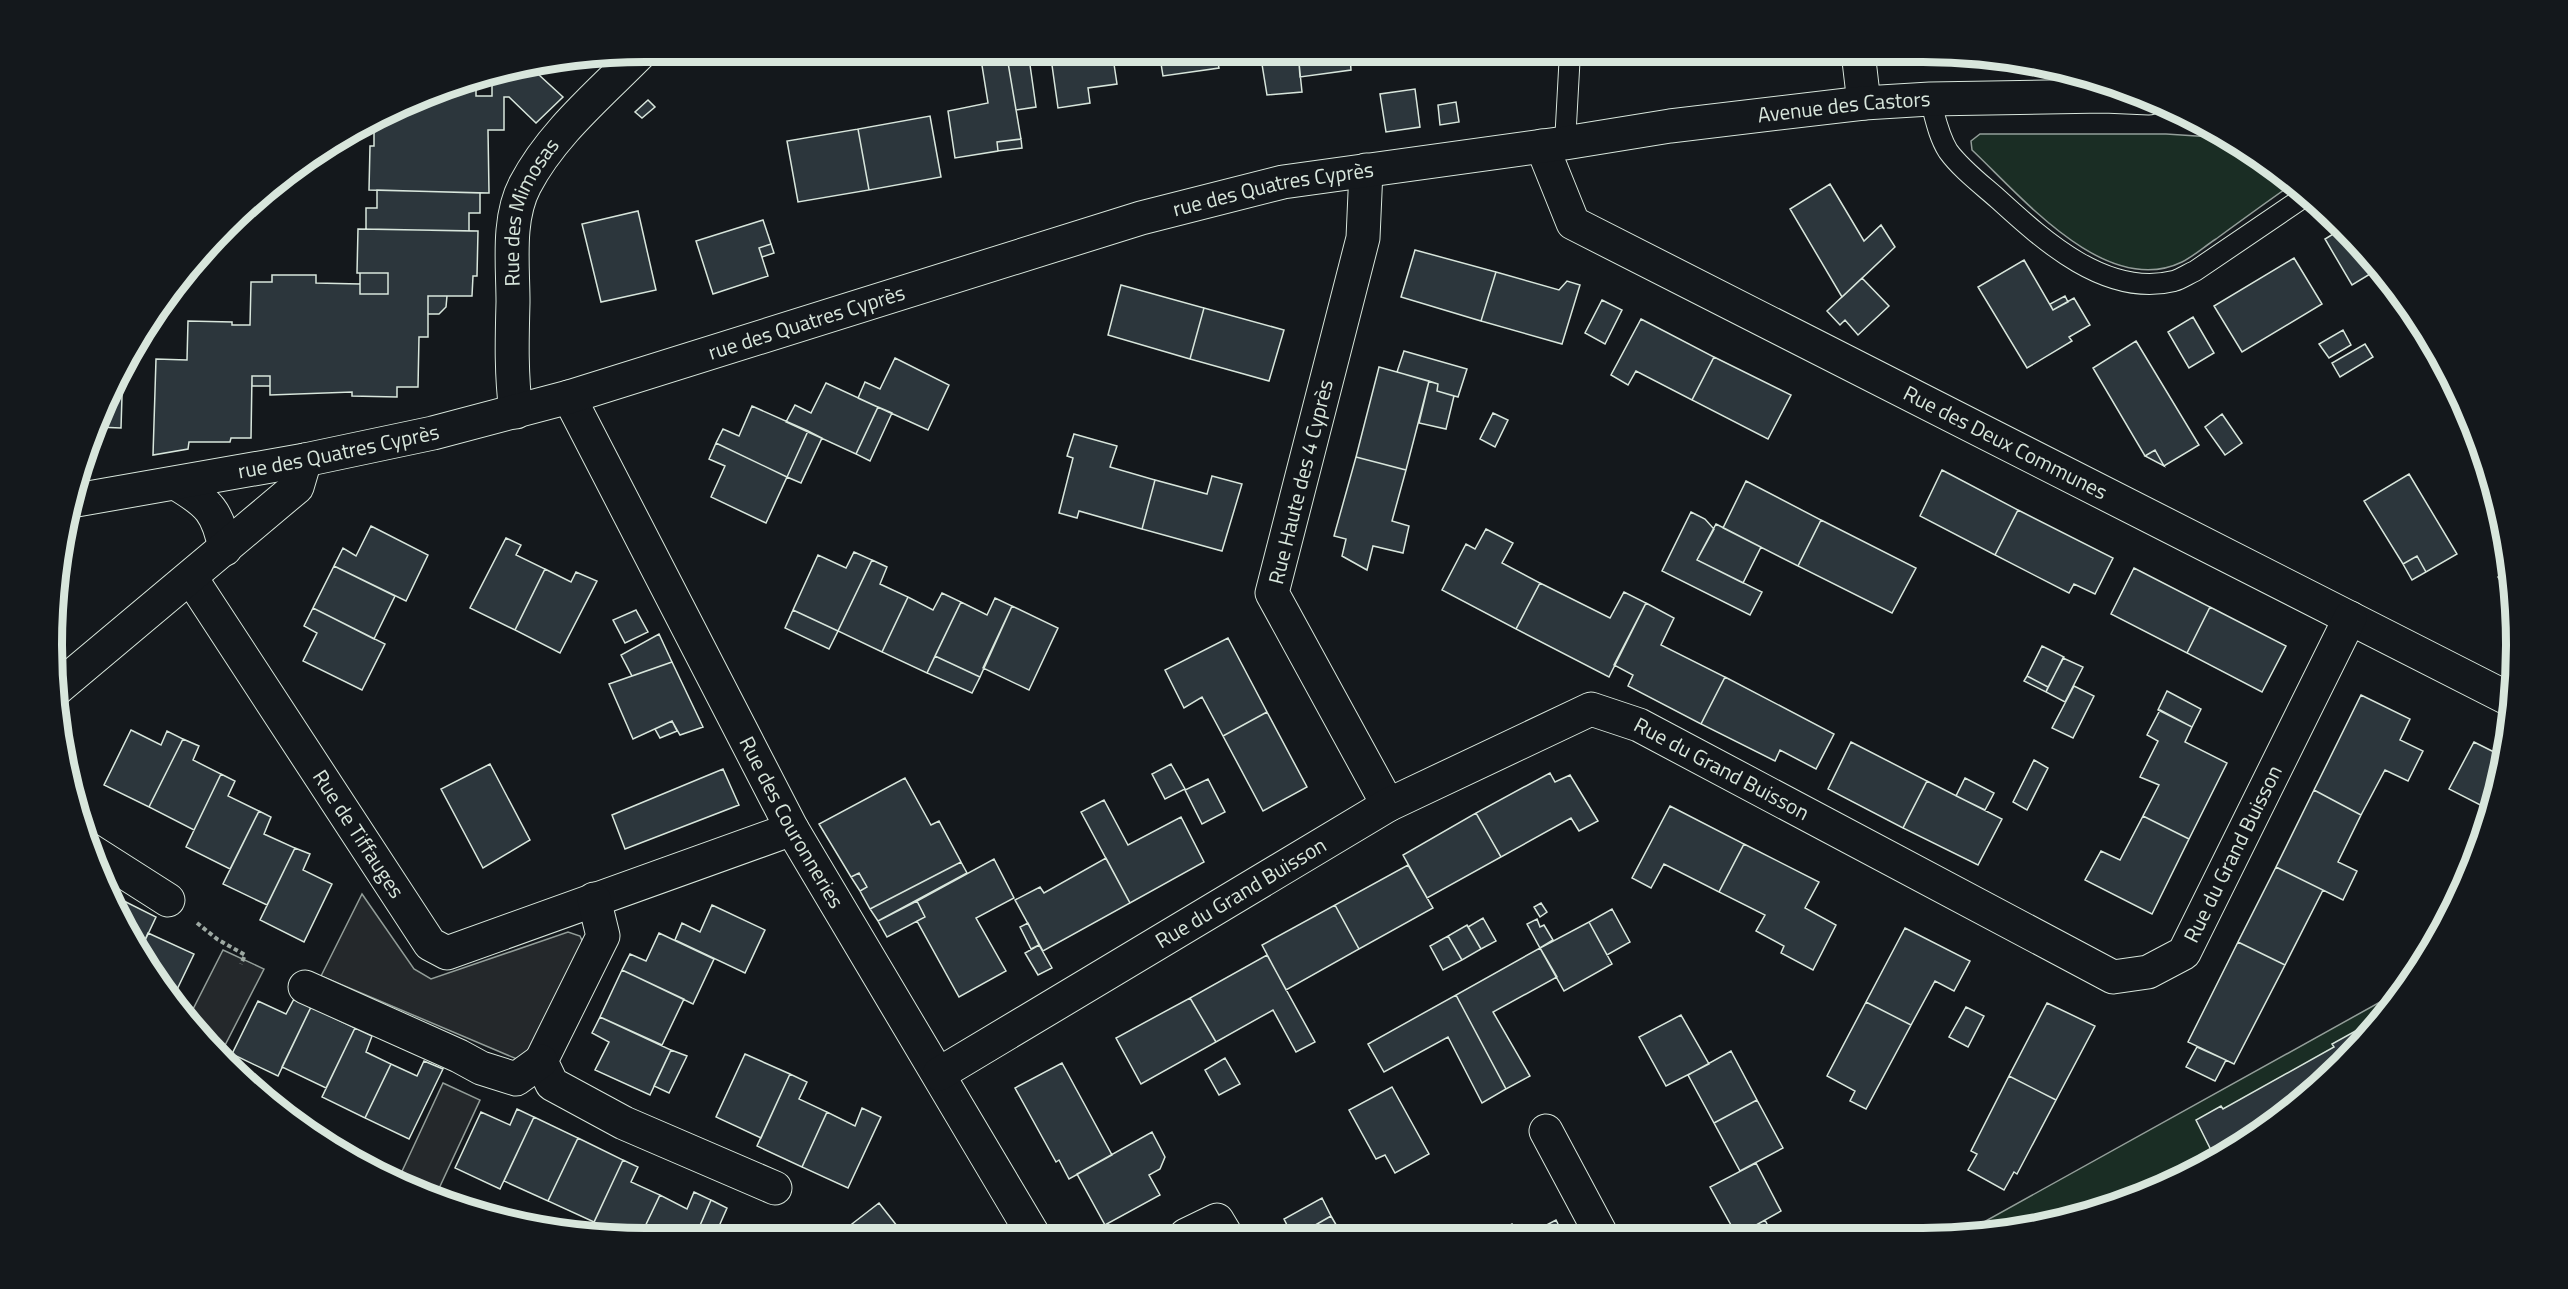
<svg xmlns="http://www.w3.org/2000/svg" width="2568" height="1289" viewBox="0 0 2568 1289" font-family="'Titillium Web',sans-serif">
<style>
.green{fill:#1a2d24;stroke:#939e99;stroke-width:1.5}
.parking{fill:#24282b;stroke:#939e99;stroke-width:1.5}
.building{fill:#2c363c;stroke:#d8e6dc;stroke-width:1.5}
.lines{fill:none;stroke-linecap:round;stroke-linejoin:round}
.lane-casing{stroke:#d8e6dc;stroke-width:22}
.street-casing{stroke:#d8e6dc;stroke-width:35}
.path{stroke:#9da8a2;stroke-width:4;stroke-dasharray:4.5 3;stroke-linecap:butt}
.lane{stroke:#14181c;stroke-width:20}
.street{stroke:#14181c;stroke-width:33}
.labels{text-anchor:middle;stroke-width:4.5;stroke-linejoin:round;paint-order:stroke}
.street-label{font-size:21px;fill:#d8e6dc;stroke:#14181c}
.rim{fill:none;stroke:#d8e6dc;stroke-width:8}
</style>
<rect width="100%" height="100%" fill="#14181c"/>
<path class="green" d="M1884,52h78l50,8 -128,-1z
M1980,134h186l61,4 58,35 9,10c-26,18 -52,37 -78,56 -11,7 -22,17 -34,23 -76,37 -161,-66 -210,-112l-1,-9z
M2400,991l-30,45 -85,80 -135,77 -149,40h-37z"/>
<path class="parking" d="M362,894l52,75 17,10 137,-47 12,4 9,20 -65,106 -203,-86z
M223,950l41,19 -45,88 -32,-36z
M443,1083l37,17 -45,97 -38,-15z"/>
<path class="building" d="M989,51h17l15,88 -24,3 1,9 -43,7 -7,-47 40,-8 -8,-50z
M1006,51h22l8,56 -20,3z
M1050,51h62l5,33 -29,4 2,15 -32,5z
M1159,51l57,1 3,16 -56,8z
M1260,52h98v3l-59,8 3,29 -35,3z
M1350,56l1,14 -51,7 -1,-14z
M526,63l37,34 -27,26 -27,-26h-5v33h-16l1,63 -120,-3 1,-44h4v-15h-24v9h-16l14,-10 105,-47 23,-6v19h16v-24z
M1415,89l5,38 -34,5 -6,-38z
M648,100l7,7 -13,11 -7,-6z
M1456,102l3,20 -19,3 -2,-20z
M930,116l11,61 -72,13 -11,-61z
M858,129l11,61 -71,12 -11,-61z
M1021,139l1,9 -24,3 -1,-9z
M1830,184l34,57 17,-16 14,22 -53,50 -52,-88z
M377,190l103,3v20h-11v18l-103,-2v-21h11z
M638,211l18,79 -55,12 -19,-78z
M763,220l8,24 -12,4 9,28 -55,18 -17,-53z
M2343,228l26,25 11,15 -28,17 -27,-46z
M358,229l120,2 -1,45h-4l-1,20h-44v41h-9l-1,50h-21v10l-45,-1v-4l-82,3v-19h-18l-1,62h-20l-1,4h-41l-1,7 -35,6 3,-96 31,1 1,-39 44,1v3h18l1,-43h21v-7h44v8l44,1v10h28v-21h-31z
M771,244l3,9 -12,4 -3,-9z
M1415,250l81,22 -15,49 -80,-24z
M2294,258l28,46 -80,48 -28,-46z
M2024,260l29,50 21,-12 16,27 -21,12 3,4 -45,27 -49,-81z
M1496,272l63,18 8,-9 13,4 -18,59 -81,-23z
M360,273h28v21h-28z
M1862,278l27,28 -31,29 -13,-15 -5,5 -13,-14z
M1121,285l83,23 -14,51 -82,-24z
M428,296h19l-1,11 -7,7h-11z
M2065,296l3,6 -15,8 -3,-6z
M1602,300l20,10 -17,34 -20,-11z
M1204,308l80,22 -15,51 -79,-22z
M2193,317l21,36 -25,15 -21,-36z
M1641,319l73,38 -22,43 -56,-29 -8,14 -17,-10z
M2343,330l8,15 -22,13 -10,-14z
M2136,341l63,104 -35,21 -9,-16 -10,6 -52,-88z
M2365,344l8,13 -33,20 -8,-14z
M1404,351l63,18 -9,28 -21,-6 1,-7 -41,-12z
M1714,357l77,38 -23,44 -76,-39z
M895,358l54,27 -21,45 -70,-32 7,-16 15,7z
M123,364l-2,64 -24,-1v-11z
M1379,367l50,14 -23,89 -50,-13z
M252,376h18v10h-18z
M1429,381l9,3 -1,7 17,5 -8,33 -27,-6z
M826,383l52,24 -22,47 -70,-32 9,-17 16,8z
M752,406l56,25 -21,46 -71,-34 7,-14 16,7z
M878,407l14,6 -22,48 -14,-7z
M1493,413l15,7 -13,27 -15,-8z
M2222,414l20,29 -17,12 -20,-28z
M808,431l14,7 -21,45 -14,-6z
M1074,434l43,12 -7,21 45,13 -13,49 -63,-18 -2,7 -18,-5 14,-55 -6,-2z
M716,443l71,34 -21,46 -55,-26 14,-31 -16,-7z
M2155,450l9,16 -19,-10z
M1356,457l50,13 -14,51 17,5 -6,27 -30,-7 -6,24 -25,-14 4,-17 -12,-3z
M1942,470l76,40 -23,45 -75,-39z
M2409,474l48,80 -31,18 -9,-16 -14,8 -39,-63z
M1212,476l30,8 -20,67 -80,-22 13,-49 52,14z
M1746,481l75,39 -23,46 -75,-38z
M2018,510l95,48 -18,36 -21,-10 -5,9 -74,-38z
M1691,512l14,7 9,10 -17,31 65,32 -12,23 -88,-44z
M1821,520l95,48 -24,45 -94,-47z
M1716,524l45,23 -18,36 -46,-23z
M371,526l57,29 -22,46 -72,-35 9,-18 13,8z
M1486,529l27,14 -11,20 38,20 -24,46 -74,-39 24,-46 9,5z
M506,538l15,7 -5,10 29,14 -30,61 -45,-22z
M854,552l18,8 -34,71 -45,-21 25,-55 28,13z
M2417,556l9,16 -14,8 -9,-16z
M872,560l15,7 -7,17 28,13 -26,55 -44,-21z
M334,566l61,30 -21,43 -61,-31z
M2134,568l76,39 -23,46 -76,-39z
M545,569l26,13 5,-10 21,9 -37,72 -45,-23z
M2512,569l1,33 -15,-25z
M1540,583l70,35 14,-26 22,11 -37,74 -93,-48z
M942,593l19,9 -34,71 -45,-21 26,-55 25,13z
M995,598l17,8 -32,71 -45,-21 26,-54 26,13z
M1646,603l28,15 -13,27 64,32 -24,47 -73,-38 5,-11 -19,-10z
M1012,606l46,22 -29,62 -46,-22z
M2210,607l76,39 -24,46 -75,-39z
M313,608l72,36 -23,46 -59,-29 14,-28 -13,-7z
M636,610l12,22 -23,11 -12,-23z
M793,610l45,21 -9,18 -44,-21z
M659,634l13,28 -40,14 -11,-21z
M1228,638l39,74 -44,24 -21,-39 -18,11 -19,-38z
M2042,646l22,11 -16,30 -21,-11z
M935,656l45,21 -8,16 -45,-20z
M2063,658l20,9 -18,35 -19,-10z
M672,662l31,65 -23,8 -8,-14 -39,18 -24,-55z
M2027,676l21,11 -2,5 -22,-11z
M1725,677l109,57 -18,35 -36,-19 -5,11 -74,-37z
M2074,686l20,10 -21,42 -21,-10z
M2167,691l34,18 -9,18 -34,-17z
M2361,695l49,24 -10,21 23,11 -15,30 -23,-11 -24,45 -47,-25z
M2160,710l32,17 -7,15 42,21 -38,76 -46,-23 16,-31 -19,-8 18,-36 -11,-6z
M1267,712l40,75 -44,24 -40,-75z
M672,721l5,10 -17,7 -5,-9z
M131,730l30,15 6,-14 16,8 -34,68 -45,-22z
M183,739l16,7 -6,14 28,14 -27,56 -45,-23z
M1851,742l76,39 -24,47 -75,-39z
M2474,742l30,15 -7,41 -5,13 -43,-22z
M2034,760l14,8 -21,42 -14,-8z
M490,764l40,76 -47,28 -42,-79z
M1171,764l14,25 -20,10 -13,-25z
M723,769l16,36 -114,44 -13,-34z
M1550,773l5,9 15,-7 28,46 -19,10 -8,-13 -70,39 -25,-44z
M221,774l14,7 -7,15 31,15 -29,58 -44,-22z
M905,778l26,47 8,-4 22,41 -91,47 -10,-18 7,-4 -8,-14 -8,4 -32,-53z
M1965,778l29,15 -9,17 -29,-14z
M1208,779l17,33 -23,12 -17,-34z
M1927,781l75,38 -24,46 -75,-37z
M2314,790l47,25 -23,47 19,9 -14,29 -67,-33z
M1104,800l24,45 53,-28 23,45 -74,41 -49,-91z
M1670,806l74,38 -25,48 -55,-28 -13,24 -19,-10z
M259,811l12,6 -7,17 31,14 -28,57 -44,-21z
M1476,813l25,44 -74,41 -24,-43z
M2143,816l46,23 -37,75 -67,-34 16,-29 19,9z
M1744,844l75,38 -14,26 31,17 -23,45 -32,-17 3,-7 -28,-15 9,-16 -46,-23z
M295,848l15,6 -7,16 29,14 -28,58 -44,-22z
M1106,858l24,45 -87,48 -28,-51 25,-13 4,6z
M994,859l20,39 -38,20 30,53 -47,26 -42,-76 8,-4 -8,-16z
M961,862l6,11 -89,48 -8,-12z
M1408,865l25,43 -74,41 -24,-44z
M2276,867l47,23 -38,75 -47,-23z
M859,873l8,14 -7,4 -9,-14z
M101,880l15,7 -7,13z
M112,895l44,22 -16,34 -28,-44 -3,-7z
M917,901l8,16 -38,20 -9,-16z
M1541,903l6,9 -7,5 -6,-10z
M712,905l53,25 -20,43 -70,-33 7,-17 18,9z
M1335,905l24,44 -73,41 -24,-45z
M1612,909l18,33 -23,13 -18,-33z
M1483,918l13,23 -15,8 -13,-22z
M1537,919l3,8 4,-2 9,15 -13,8 -13,-24z
M1589,922l23,42 -48,27 -24,-43z
M1028,923l11,22 -8,4 -11,-22z
M1467,925l14,24 -19,11 -14,-24z
M1905,928l65,33 -16,30 -19,-10 -24,44 -45,-23z
M148,933l46,21 -23,48 -31,-51z
M659,933l55,26 -21,45 -71,-34 8,-16 16,7z
M1448,936l14,24 -19,10 -13,-24z
M2238,942l47,23 -51,99 -46,-22z
M1039,945l13,23 -14,7 -13,-22z
M1540,948l17,29 -64,35 37,64 -24,13 -50,-94z
M1267,955l48,87 -19,10 -23,-42 -57,32 -26,-44z
M622,970l62,29 -22,46 -62,-28z
M1456,995l50,94 -24,14 -34,-66 -64,35 -16,-28z
M1190,998l26,44 -75,42 -25,-46z
M294,999l17,8 -33,69 -46,-22 26,-53 28,13z
M1866,1002l45,23 -45,84 -16,-8 5,-10 -28,-15z
M2047,1003l48,23 -39,74 -47,-24z
M311,1007l44,21 -29,60 -44,-21z
M1966,1007l18,9 -16,31 -19,-10z
M1681,1015l28,49 -43,22 -27,-49z
M600,1017l71,33 -21,45 -55,-25 14,-28 -17,-9z
M2368,1024l4,8 -2,4 -85,80 -71,40 -18,-36 25,-14 2,3 111,-62 -2,-3z
M355,1028l17,8 -6,16 25,12 -26,54 -43,-21z
M2197,1047l29,13 -11,21 -29,-14z
M671,1050l16,6 -18,37 -15,-7z
M1731,1051l26,49 -43,23 -26,-48z
M745,1054l45,20 -29,64 -45,-21z
M1225,1058l15,26 -21,11 -14,-25z
M424,1061l19,8 -34,70 -44,-21 26,-54 26,12z
M1062,1063l50,92 -43,24 -10,-19 -3,2 -41,-74z
M790,1074l17,8 -8,17 28,13 -25,55 -45,-21z
M2009,1076l47,24 -39,74 -3,-2 -10,18 -36,-20 9,-16 -6,-3z
M1392,1087l37,67 -34,19 -10,-18 -9,4 -27,-49z
M1757,1100l26,48 -43,23 -26,-48z
M862,1108l19,9 -33,71 -46,-21 25,-55 28,14z
M517,1109l17,8 -34,72 -45,-21 26,-56 29,13z
M534,1117l44,21 -30,63 -44,-20z
M1152,1132l13,25 -5,12 -11,6 11,20 -55,30 -28,-51z
M578,1138l45,22 -29,62 -46,-21z
M2213,1153l1,3 -49,28 -2,-4z
M623,1160l15,7 -7,15 29,13 -20,42 -41,-1 -9,-5z
M1756,1163l25,48 -34,19 2,4h-13l-26,-47z
M694,1192l17,8 -16,37h-55l20,-42 27,14z
M1322,1198l9,18 -33,19h-6l-8,-16z
M711,1200l16,8 -7,16 27,12 -52,1z
M879,1203l26,33h-64l-2,-2z
M1331,1216l11,19h-44z
M1556,1220l7,14h-23l-3,-4z
M1765,1220l7,14h-23l-2,-4z
M1512,1224l6,10h-25z"/>
<g class="lines">
<g class="lane-casing">
<path id="lane" d="M1930,99c5,17 8,36 18,52 13,18 33,33 50,48 45,41 108,99 176,82 7,-2 14,-7 21,-10l112,-76
M1565,143l5,-91"/>
</g>
<g class="street-casing">
<g id="street">
<path d="M1858,52l6,51"/>
<path id="s1" d="M1542,146l31,77 940,478"/>
<path d="M1366,170l-3,68 -91,355 116,212"/>
<path id="s2" d="M569,397l223,432 242,407"/>
<path id="s3" d="M516,412c-5,-37 -4,-73 -3,-110 0,-37 -6,-83 12,-117 27,-52 76,-92 117,-134"/>
<path d="M177,484c32,19 41,28 48,65"/>
<path id="s4" d="M71,501l234,-41 128,-27 136,-36 572,-179 142,-36 282,-39 105,-17 194,-23 66,-4 174,-3 45,2"/>
<path id="s5" d="M191,578l239,366 17,9 345,-124"/>
<path d="M54,691l243,-204 8,-27"/>
<path d="M88,849l80,51"/>
<path d="M594,899l9,37 -62,125 11,23 72,39 151,65"/>
<path d="M305,987l154,69 22,12 35,11 25,-18"/>
<path id="s6" d="M939,1074l449,-269 203,-96 48,16 474,252 35,-5 36,-19 166,-335"/>
<path d="M1546,1131l55,103"/>
<path d="M1186,1235l31,-15 9,15"/>
</g>
</g>
<path class="path" d="M197,923l20,16 28,16 -4,9"/>
<use href="#lane" class="lane"/>
<use href="#street" class="street"/>
</g>
<g class="labels">
<g class="street-label">
<text dy="7" stroke="none"><textPath href="#s4" startOffset="1821">Avenue des Castors</textPath></text>
<text dy="7" stroke="none"><textPath href="#s4" startOffset="1244">rue des Quatres Cyprès</textPath></text>
<text dy="7" stroke="none"><textPath href="#s3" startOffset="204">Rue des Mimosas</textPath></text>
<text dy="7" stroke="none"><textPath href="#s4" startOffset="758">rue des Quatres Cyprès</textPath></text>
<text dy="7" stroke="none"><textPath href="#s1" startOffset="568">Rue des Deux Communes</textPath></text>
<text dy="7" stroke="none"><textPath href="#s4" startOffset="272">rue des Quatres Cyprès</textPath></text>
<text transform="translate(1301 482) rotate(-76)" y="7">Rue Haute des 4 Cyprès</text>
<text dy="7" stroke="none"><textPath href="#s6" startOffset="892">Rue du Grand Buisson</textPath></text>
<text dy="7" stroke="none"><textPath href="#s2" startOffset="480">Rue des Couronneries</textPath></text>
<text dy="7" stroke="none"><textPath href="#s5" startOffset="306">Rue de Tiffauges</textPath></text>
<text dy="7" stroke="none"><textPath href="#s6" startOffset="1522">Rue du Grand Buisson</textPath></text>
<text dy="7" stroke="none"><textPath href="#s6" startOffset="352">Rue du Grand Buisson</textPath></text>
</g>
</g>
<path d="M0 0H2568V1289H0ZM645 62H1923A583 583 0 0 1 2506 645V645A583 583 0 0 1 1923 1228H645A583 583 0 0 1 62 645V645A583 583 0 0 1 645 62Z" fill="#14181c" fill-rule="evenodd"/>
<path class="rim" d="M645 62H1923A583 583 0 0 1 2506 645V645A583 583 0 0 1 1923 1228H645A583 583 0 0 1 62 645V645A583 583 0 0 1 645 62Z"/>
</svg>
